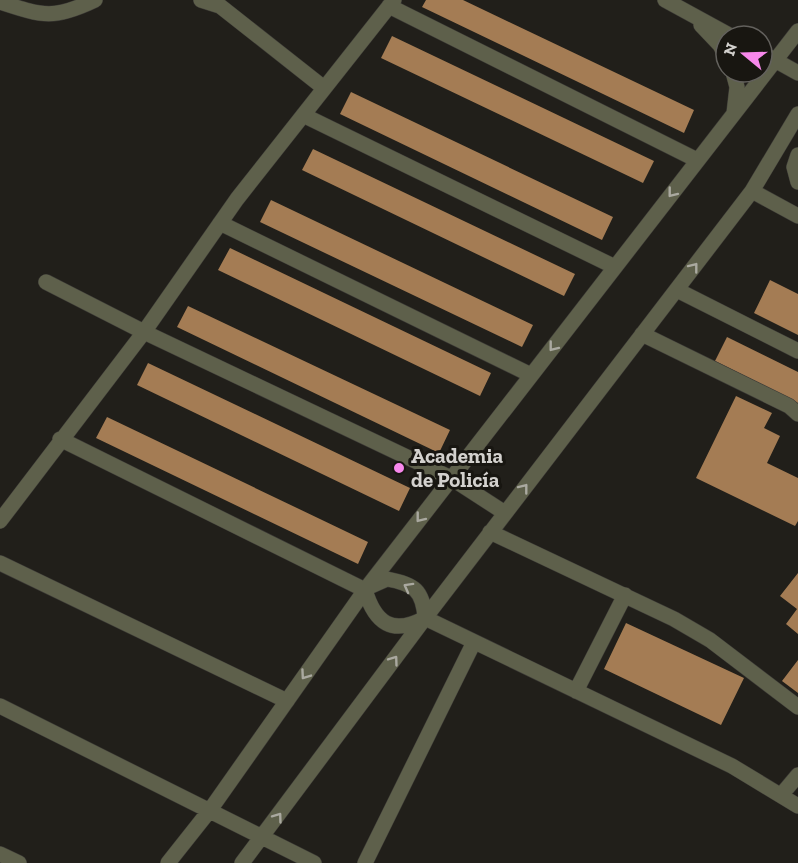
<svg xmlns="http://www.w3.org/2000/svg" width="798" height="863" viewBox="0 0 798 863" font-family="'Zilla Slab',serif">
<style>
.building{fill:#a47c54}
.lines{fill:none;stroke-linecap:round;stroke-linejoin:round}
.minor-casing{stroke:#3d3b37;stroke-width:16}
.minor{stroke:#5e604b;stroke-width:15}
.oneway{stroke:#aaa9a0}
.poi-dot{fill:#f788eb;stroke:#181611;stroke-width:2}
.labels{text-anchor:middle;stroke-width:6;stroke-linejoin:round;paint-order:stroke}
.poi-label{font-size:21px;font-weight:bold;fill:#d3d1ce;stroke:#181611;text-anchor:start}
</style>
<rect width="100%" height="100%" fill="#211f1a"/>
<path class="building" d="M426,0h37l231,110 -10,23 -262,-126z
M392,36l262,125 -11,22 -262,-125z
M351,92l262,125 -11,23 -262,-126z
M313,149l262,125 -11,22 -262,-126z
M271,200l262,125 -11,22 -262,-125z
M230,248l261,125 -11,23 -262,-126z
M770,280l28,14v41l-44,-22z
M188,306l262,124 -11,23 -262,-126z
M727,337l71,35v31l-83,-42z
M148,363l262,125 -11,23 -262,-126z
M736,396l36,17 -8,15 16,8 -13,27 31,15v43l-3,5 -99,-48z
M107,417l261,125 -10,22 -262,-126z
M798,573v61l-12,-10 11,-15 -17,-13z
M626,623l118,55 -23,47 -117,-56z
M798,660v33l-16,-12z"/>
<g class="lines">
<g class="minor-casing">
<path id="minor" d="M201,0l19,6 104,82
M665,0l66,36
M0,2c43,14 53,18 95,-2
M389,6l308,154
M701,25l19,20 6,12
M762,53l36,20
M733,72l4,15 -3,26
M303,115l312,152
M798,155l-4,12 4,15
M752,191l46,25
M220,223l311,152
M46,282l98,50 307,146 54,35
M677,290l121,61
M642,334l147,72 9,8
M60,439l305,151c10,33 27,46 60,28 -2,-28 -11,-34 -38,-39l-18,8
M0,521l144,-189 93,-133 157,-199
M490,532l184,87 36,21 88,67
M0,563l287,138
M425,618l307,148 66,40
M576,691l49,-96
M0,706l314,157
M782,794l16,-19
M0,854l19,9
M168,863l42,-53 155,-220 433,-559
M242,863l183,-245 327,-427 46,-77
M365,863l109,-221"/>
</g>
<use href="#minor" class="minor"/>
</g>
<defs><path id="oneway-chevron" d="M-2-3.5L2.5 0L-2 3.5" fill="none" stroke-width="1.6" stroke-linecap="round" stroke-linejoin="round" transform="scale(1.5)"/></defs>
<g class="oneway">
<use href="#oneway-chevron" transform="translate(672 193) rotate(128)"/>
<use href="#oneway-chevron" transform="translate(694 267) rotate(-52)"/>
<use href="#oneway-chevron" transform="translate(553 347) rotate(128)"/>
<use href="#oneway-chevron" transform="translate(524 488) rotate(-52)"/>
<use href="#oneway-chevron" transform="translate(420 518) rotate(128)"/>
<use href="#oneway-chevron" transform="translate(408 587) rotate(-151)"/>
<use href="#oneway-chevron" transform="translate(394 660) rotate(-54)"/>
<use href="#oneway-chevron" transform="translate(305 675) rotate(125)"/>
<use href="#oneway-chevron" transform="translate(278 817) rotate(-54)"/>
</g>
<circle class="poi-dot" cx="399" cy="468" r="6"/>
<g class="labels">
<g class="poi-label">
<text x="411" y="463">Academia<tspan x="411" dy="24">de Policía</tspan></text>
</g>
</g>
<g transform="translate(744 54) rotate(289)"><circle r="28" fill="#181611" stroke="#63615d" stroke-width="1.5"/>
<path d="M0-4.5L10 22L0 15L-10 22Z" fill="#f788eb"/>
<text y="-9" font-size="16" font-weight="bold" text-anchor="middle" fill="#d3d1ce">N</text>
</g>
</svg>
